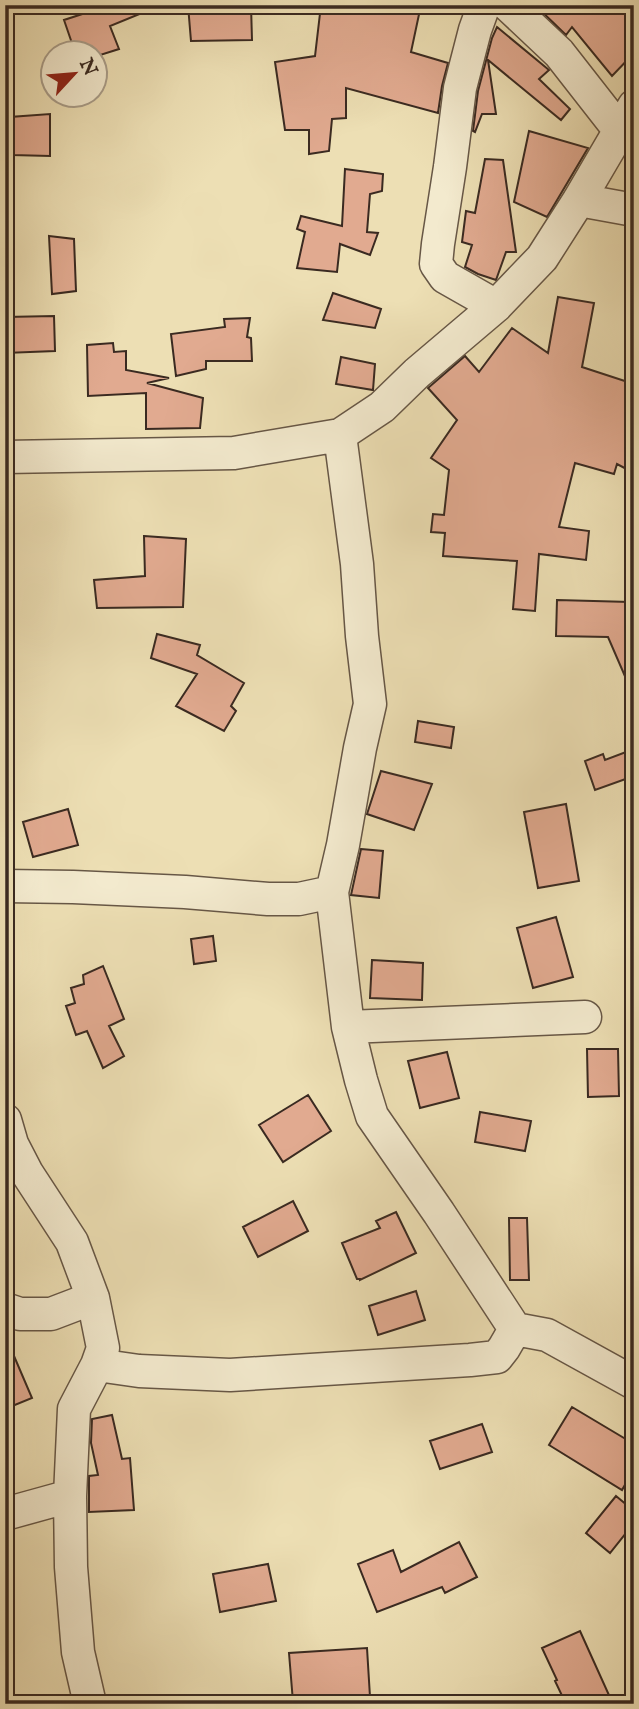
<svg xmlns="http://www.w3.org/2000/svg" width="639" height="1709" viewBox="0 0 639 1709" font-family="'IM FELL English',serif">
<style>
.building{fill:#e1aa90;stroke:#3a2a21;stroke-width:2}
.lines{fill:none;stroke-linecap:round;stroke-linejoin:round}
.minor-casing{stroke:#675746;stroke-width:35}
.minor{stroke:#f3eace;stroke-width:32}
</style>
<rect width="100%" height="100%" fill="#eddfb4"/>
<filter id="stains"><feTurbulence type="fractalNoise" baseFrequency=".00286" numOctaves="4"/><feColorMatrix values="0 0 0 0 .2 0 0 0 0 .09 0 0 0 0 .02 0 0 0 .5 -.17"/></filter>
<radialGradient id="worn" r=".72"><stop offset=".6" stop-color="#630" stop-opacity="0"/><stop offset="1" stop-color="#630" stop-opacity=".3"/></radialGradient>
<path class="building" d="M110,5l49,1 -49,20 9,23 -25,8v-5h-19l-11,-32z
M188,5h63l1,35 -61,1z
M321,5h100l-10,47 37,11 -6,23 -4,27 -92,-25v30l-14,1 -3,32 -20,3v-24h-24l-10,-68 40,-6z
M535,5h81l18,14v34l-22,23 -40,-49 -6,8z
M497,27l52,43 -10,9 31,30 -9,11 -73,-60 8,54h-14l-7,18 -2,-1 5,-40 14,-53z
M50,114v42l-38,-1 -2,-38z
M529,131l59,17 -41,69 -33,-15z
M485,159l18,1 13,92h-10l-10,28 -18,-6 -13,-7 7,-22 -10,-3 4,-31 9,2z
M345,169l38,5 -1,17 -12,3 -3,38 11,1 -8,22 -30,-11 -3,28 -40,-4 8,-36 -8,-3 4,-13 41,10z
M49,236l25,3 2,52 -24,3z
M333,293l48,16 -6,19 -52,-8z
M558,297l36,6 -12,64 52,17v89l-17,-9 -3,10 -39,-11 -16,64 30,4 -3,29 -47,-6 -4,57 -22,-2 4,-48 -74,-5 2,-23 -14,-1 2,-18 11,1 5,-45 -18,-12 26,-38 -29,-32 37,-32 14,16 33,-44 36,25z
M54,316l1,35 -50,2v-36z
M250,318l-3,19 4,1 1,23h-46v8l-30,7 -5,-42 54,-7 -1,-8z
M113,343l1,9 12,-1v19l43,8 -22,5 56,15 -3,30 -54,1v-36l-58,3 -1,-51z
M341,357l34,7 -2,26 -37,-6z
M144,536l42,3 -3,68 -86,1 -3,-28 51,-4z
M557,600l73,2 -2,39 6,-3v59l-26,-60 -52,-1z
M157,634l43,11 -3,10 47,28 -13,23 5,5 -12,20 -48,-25 21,-32 -46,-16z
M418,721l36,6 -3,21 -36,-6z
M634,749v27l-39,14 -10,-29 18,-7 2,6z
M381,771l51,13 -18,46 -47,-16z
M566,804l13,77 -41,7 -14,-76z
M68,809l10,36 -45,12 -10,-35z
M361,849l22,2 -4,47 -28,-3z
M556,917l17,60 -40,11 -16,-60z
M213,936l3,25 -22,3 -3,-25z
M372,960l51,3 -1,37 -52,-2z
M103,966l21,53 -15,7 15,30 -21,12 -16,-37 -11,4 -10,-29 9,-3 -4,-15 13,-4 -1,-9z
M587,1049h31l1,47 -31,1z
M447,1052l12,46 -39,10 -12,-47z
M308,1095l23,36 -48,31 -24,-37z
M480,1112l51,9 -6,30 -50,-9z
M293,1201l15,30 -50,26 -15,-30z
M396,1212l20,41 -56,27v-1h-3l-15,-36 38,-15 -4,-7z
M509,1218h18l2,62h-19z
M416,1291l9,29 -47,15 -9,-29z
M5,1335l27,63 -27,11z
M572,1407l62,37v25l-12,21 -73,-45z
M112,1415l10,44 8,-1 4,52 -45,2v-36l9,-1 -7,-32 1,-24z
M482,1424l10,28 -52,17 -10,-28z
M616,1496l18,15v12l-24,30 -24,-20z
M459,1542l18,35 -32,16 -3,-6 -65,25 -19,-48 35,-14 8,22z
M268,1564l8,37 -56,11 -7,-38z
M580,1631l33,73h-47l-11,-23 2,-1 -15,-32z
M367,1648l3,49 -77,5 -4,-49z"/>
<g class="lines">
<g class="minor-casing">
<path id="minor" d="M484,5l-9,25 -15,58 -10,79 -12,77 -2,20 9,13 51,29
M508,5l51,48 61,78
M579,200l55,10
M340,435l17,129 5,72 8,68 -10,44 -17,97 -11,47 16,135 13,53 11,36 67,97 76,116 32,6 87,48
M5,457l229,-4 106,-18 42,-28 35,-34 79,-67 46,-48 37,-58 55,-94
M5,886l68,1 112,5 83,7h31l33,-7
M348,1027l237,-10
M5,1120l7,24 15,29 45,69 21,56 10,50 -6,17 -23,44 -4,87 1,71 7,85 12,52
M5,1309l15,5h31l42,-16
M97,1365l42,6 91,4 240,-15 27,-3 7,-9 11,-19
M5,1514l65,-18"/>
</g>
<use href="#minor" class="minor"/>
</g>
<rect width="639" height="1709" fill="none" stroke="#eddfb4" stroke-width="28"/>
<rect x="7" y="7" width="625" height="1695" fill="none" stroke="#3a2a21" stroke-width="3.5"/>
<rect x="14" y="14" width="611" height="1681" fill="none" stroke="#3a2a21" stroke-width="2"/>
<g transform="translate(74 74) rotate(64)"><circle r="33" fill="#f3eace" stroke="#a99d89" stroke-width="2"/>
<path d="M0-5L12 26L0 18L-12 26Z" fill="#8f2418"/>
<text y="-10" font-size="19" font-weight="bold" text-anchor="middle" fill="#3a2a21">N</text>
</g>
<rect width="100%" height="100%" filter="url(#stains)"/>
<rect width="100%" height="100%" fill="url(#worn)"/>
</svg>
